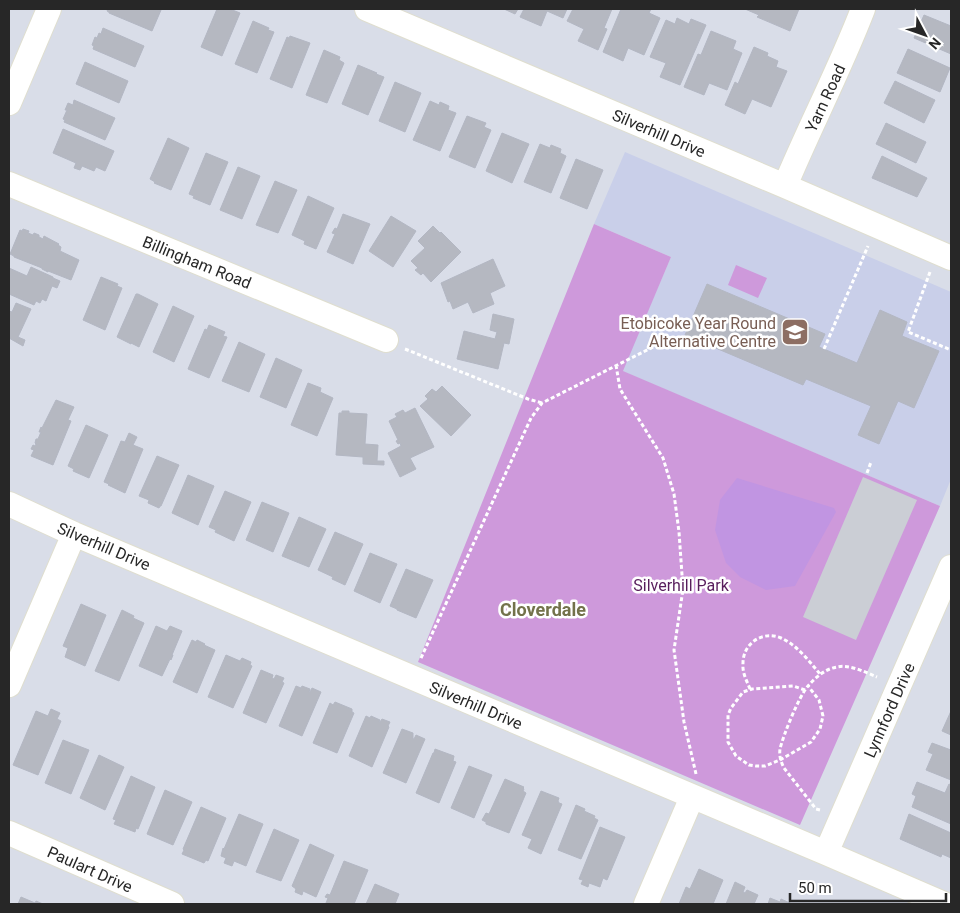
<svg xmlns="http://www.w3.org/2000/svg" width="960" height="913" viewBox="0 0 960 913" font-family="Roboto,sans-serif">
<style>
.education{fill:#c9cfe9}
.green{fill:#ce99db}
.pitch{fill:#c195e2}
.plaza{fill:#cbced5}
.building{fill:#b5b8c1;stroke:#b3b7c3}
.lines{fill:none;stroke-linecap:round;stroke-linejoin:round}
.street-casing{stroke:#dfdecf;stroke-width:26}
.path{stroke:#fff;stroke-width:3;stroke-dasharray:4 2.5;stroke-linecap:butt}
.street{stroke:#fff;stroke-width:24}
.labels{text-anchor:middle;stroke-width:5;stroke-linejoin:round;paint-order:stroke}
.street-label{font-size:16px;fill:#272727;stroke:#fff}
.education-label{font-size:16px;fill:#785e54;stroke:#fff;text-anchor:end}
.park-label{font-size:16px;fill:#581e5c;stroke:#fff}
.neighbourhood-label{font-size:18px;font-weight:bold;fill:#73724b;stroke:#fff}
</style>
<rect width="100%" height="100%" fill="#d9dde8"/>
<path class="education" d="M625,152l326,140v187l-11,27 -318,-135 49,-114 -77,-33z"/>
<path class="green" d="M594,224l77,33 -48,114 317,135 -140,319 -382,-163z
M736,265l31,13 -9,20 -30,-13z"/>
<path class="pitch" d="M737,478l97,30 2,4 -41,74 -29,4 -26,-13 -14,-14 -11,-33 5,-30z"/>
<path class="plaza" d="M863,477l54,23 -61,140 -53,-23z"/>
<path class="building" d="M108,9h50l3,1 -9,21 -43,-18v-1l-2,-1z
M217,9h13l10,4 -18,43 -21,-9z
M504,9h14l-3,5z
M524,9h43l-4,9 -16,-7 -6,15 -21,-9z
M573,9h39l-8,19 3,1 -9,21 -20,-9 6,-12 -17,-8z
M621,9h30l-2,4 11,5 -16,37 -16,-7 -5,13 -20,-9z
M745,9h54l-9,22 -33,-14 2,-2z
M924,15l27,11v28l-37,-16z
M677,18l12,6 2,-5 15,6 -26,60 -20,-8 6,-14 -16,-6 16,-37 9,4z
M253,21l16,7 -1,2 6,2 -17,41 -22,-9z
M103,28l41,18 -9,21 -42,-18 1,-3 -2,-1 3,-8 2,1 2,-5 2,1z
M711,31l25,10 -3,8 9,4 -15,37 -18,-7 -5,12 -20,-8 14,-33 3,1z
M290,36l20,7 -18,45 -22,-9 17,-42 2,1z
M754,47l14,6 -1,3 11,5 -2,6 11,4 -16,36 -19,-8 -7,15 -20,-9 10,-23 3,2z
M908,49l42,19 -10,24 -43,-19z
M324,50l16,7 -1,3 5,3 -17,40 -21,-8z
M85,62l43,19 -9,22 -43,-19z
M358,65l19,8 -1,1 8,3 -16,38 -26,-11z
M895,81l40,19 -11,23 -40,-20z
M395,82l26,11 -16,39 -26,-11z
M74,100l41,18 -10,22 -41,-18 1,-2 -2,-1 4,-9h-2l3,-7 5,2z
M430,101l9,4 1,-3 9,4 -1,4 8,3 -16,38 -27,-11z
M467,116l19,7 -2,4 7,3 -16,38 -26,-11z
M886,123l40,19 -10,21 -40,-19z
M63,129l51,22 -9,20 -9,-4 -2,4 -12,-5 -2,4 -6,-2 2,-5 -23,-10z
M502,133l27,11 -17,39 -26,-12z
M168,138l21,10 -18,42 -17,-7 1,-1 -5,-3z
M540,144l10,4 1,-3 10,4 -1,4 6,3 -15,37 -27,-11z
M206,153l22,9 -18,43 -17,-7 1,-2 -5,-2z
M882,156l45,22 -10,19 -45,-19z
M576,159l27,11 -16,39 -27,-11z
M238,167l22,9 -18,43 -22,-9z
M275,181l22,9 -19,43 -22,-8z
M308,196l26,12 -18,41 -12,-5 1,-3 -13,-6z
M343,214l27,10 -17,40 -26,-12 8,-18 -3,-1 3,-5 2,1z
M391,216l25,15 -23,36 -24,-16z
M433,226l7,7 1,-1 20,20 -30,30 -8,-9 -2,2 -6,-5 3,-2 -7,-7 14,-13 -7,-7z
M23,229l6,2 -1,2 5,2 1,-2 5,2v2l4,2 1,-3 15,8 -1,1 3,2 -1,4 19,9 -8,20 -23,-9v1l-6,-3v-1l-28,-11v-1l-4,-2 10,-24 2,1z
M493,259l12,27 -15,7 4,11 -21,9 -5,-11 -15,7 -3,-8 -2,1 -7,-19z
M9,266l1,1 -1,1 18,8 4,-9 22,10v1l7,3 -3,7 -5,-2 -6,15 -4,-2 -2,4 -4,-2 -2,4 -25,-11z
M101,277l17,7 -1,2 5,2 -17,42 -22,-10z
M707,284l118,50 -6,13 38,16 23,-53 27,12 -5,14 37,15 -25,57 -16,-7 -19,43 -21,-9 13,-29 -65,-27 -3,6 -118,-50z
M136,294h2l20,10 -19,43 -8,-4v1l-14,-7z
M16,303l15,6 -13,28 7,3 -2,6 -14,-8v-27l3,1z
M173,306l21,10 -20,46 -21,-10z
M493,314l21,5 -5,25 -5,-1 -6,26 -41,-10 7,-28 31,8 2,-7 -7,-2z
M209,325l16,7 -2,4 4,1 -18,41 -21,-9 17,-40 2,1z
M239,342l26,12 -16,38 -27,-11z
M276,358l26,12 -16,38 -26,-11z
M308,383l13,5 -1,4 13,6 -16,38 -26,-11z
M442,386l29,29 -20,21 -31,-30 8,-7 -3,-3 7,-7 4,3z
M56,400l18,7 -6,13 3,1 -18,44 -22,-9 3,-6 -3,-1 2,-4 2,1 1,-2 -1,-1 1,-4h2l3,-7h-2l2,-5 1,1z
M415,408l19,39 -24,11 6,11 -16,8 -12,-24 13,-7 -1,-3 -2,1 -2,-3 2,-1 -9,-19 8,-4 -2,-3 8,-4 2,3z
M342,411h7v2l18,1 -2,30 13,1 -1,16h7v4l-21,-1v-7l-27,-2 3,-42h3z
M86,425l22,10 -19,43 -16,-7 1,-2 -6,-3z
M129,433l8,4 -4,8 10,4 -18,44 -17,-8 1,-1 -5,-2 17,-41 4,1z
M157,456l22,9 -18,41h-1l-1,2 -11,-5 1,-3 -10,-4z
M188,475l26,11 -16,39 -26,-12z
M225,491l26,11 -17,39 -19,-9 1,-2 -7,-3z
M262,502l27,11 -16,39 -27,-12z
M299,517l27,12 -17,38 -27,-11z
M335,532l28,12 -18,41 -13,-6 1,-2 -15,-7z
M370,553l27,11 -17,39 -26,-12z
M406,569l27,11 -17,38 -19,-8v-1l-7,-3z
M81,604l25,11 -21,51 -20,-9 3,-9 -5,-2z
M122,610l12,6 -1,2 11,5 -25,58 -24,-10z
M156,626l11,5 3,-5 12,5 -10,24h1l-2,5 -1,-1 -8,17 -23,-10z
M192,640l4,2 1,-2 8,4 -1,1 11,5 -18,43 -24,-11z
M226,655l14,6 2,-3 9,4 -1,3 2,1 -19,42 -25,-11z
M261,670l12,5 -1,3 2,1 2,-4 8,3 -2,4 2,1 -18,40 -23,-10z
M296,686l5,2 1,-2 8,3 -1,3h1l2,-4 9,4 -19,44 -23,-10z
M335,702l17,7v3l2,1 -17,40 -24,-10 17,-40 3,2z
M51,709l9,4 -3,6 4,2 -23,54 -25,-10 23,-54 12,5z
M951,711v24l-9,-4z
M366,716l4,2 1,-2 9,4 -1,2h1l2,-3 8,3 -2,4 1,1 -17,40 -23,-11z
M402,729l11,4v6h1l2,-4 9,4 -19,44 -23,-10z
M63,740l26,10 -18,44 -26,-11z
M932,743l19,7v30l-25,-10 7,-16 -5,-2z
M435,749l19,7 -1,5 3,1 -17,41 -23,-10 17,-40h1z
M99,755l25,12 -19,43 -25,-12z
M469,766l23,9 -18,43 -23,-10z
M131,776l24,11 -17,42 -2,-1 -1,4 -21,-8 2,-4 -3,-1z
M505,779l19,8 -1,1 1,1 -1,2 3,2 -17,40 -23,-9v-2l-4,-2 4,-7 3,1z
M917,782l28,11 4,-9 2,1v39l-39,-17 4,-11 -4,-2z
M165,790l27,12 -19,43 -26,-11z
M541,791l18,7 -1,3 1,2 3,1 -21,50 -13,-6 4,-9 -10,-4z
M576,805l9,4 -1,2 11,5 -1,2 4,2 -17,39 -23,-9z
M201,807l25,11 -18,43 -2,-1 -2,3 -22,-9 2,-4 -1,-1z
M239,814l24,10 -17,42 -12,-5 -2,5 -8,-3 2,-5 -5,-2 2,-8 1,1z
M909,814l42,19v25l-9,-4 -1,3 -41,-18z
M600,827l25,10 -18,43 -4,-2 -3,9 -11,-4 -1,4 -7,-3 2,-4 -4,-1z
M274,829l25,11 -18,41 -25,-9z
M310,844l24,11 -18,42 -13,-6 -1,4 -7,-3 1,-3 -4,-3z
M344,861l24,9 -14,34h-24l-4,-1 2,-5 -3,-1 2,-3 3,1z
M699,869l24,11 -10,24h-34l7,-17 4,2z
M735,882l10,5 -2,5 2,1 2,-3 11,5 -4,9h-28z
M375,884l24,10 -4,10h-29z
M21,897l14,6 1,-2 7,3h-25z
M770,898l10,4 1,-3 11,5h-24z"/>
<g class="lines">
<g class="street-casing">
<path id="street" d="M367,9l418,177 166,72
M9,103l40,-94
M9,184l377,156
M785,186c25,-60 55,-117 78,-177
M9,504l65,30 752,319 118,51
M9,685l65,-151
M9,833l163,71
M826,853l125,-286
M646,904l46,-107"/>
</g>
<path class="path" d="M930,272l-22,60 43,18
M405,349l123,50 14,4
M824,349l44,-103
M616,365l4,24 43,69 11,36 5,38 4,57 -9,61 10,72 12,52
M867,473l4,-11
M421,658l110,-240 11,-15 119,-60
M750,689c-3,-8 -8,-16 -7,-26 0,-19 19,-33 38,-25 16,7 28,23 39,36
M805,690l-12,-4 -41,3 -9,3 -12,16 -3,7v27l8,14 13,9 7,1h9l15,-6 31,-18 9,-13 3,-13 -4,-16 -11,-14
M820,810l-4,-1 -32,-41c-3,-6 -5,-12 -4,-19 3,-13 19,-53 28,-63 8,-9 17,-17 29,-19 12,-3 28,5 40,10"/>
<use href="#street" class="street"/>
</g>
<defs>
<g id="school-square" transform="scale(1.4375)"><rect x="-9" y="-9" width="18" height="18" rx="4" fill="#8d6e63" stroke="#fff"/><path d="M0-5L7-2L0 1L-7-2ZM-4 1L0 2.5L4 1V4Q0 6-4 4Z" fill="#fff"/></g>
</defs>
<g fill-rule="evenodd">
<use href="#school-square" x="795" y="332"/>
</g>
<g class="labels">
<g class="street-label">
<text transform="translate(825 98) rotate(-65)" y="6">Yarn Road</text>
<text transform="translate(659 133) rotate(23)" y="6">Silverhill Drive</text>
<text transform="translate(197 262) rotate(22)" y="6">Billingham Road</text>
<text transform="translate(104 546) rotate(23)" y="6">Silverhill Drive</text>
<text transform="translate(476 705) rotate(23)" y="6">Silverhill Drive</text>
<text transform="translate(889 710) rotate(-66)" y="6">Lynnford Drive</text>
<text transform="translate(90 869) rotate(24)" y="6">Paulart Drive</text>
</g>
<g class="education-label">
<text x="776" y="329">Etobicoke Year Round<tspan x="776" dy="18">Alternative Centre</tspan></text>
</g>
<g class="park-label">
<text x="681" y="591">Silverhill Park</text>
</g>
<g class="neighbourhood-label">
<text x="543" y="616">Cloverdale</text>
</g>
</g>
<rect width="960" height="913" fill="none" stroke="#272727" stroke-width="20"/>
<g transform="translate(925 35) rotate(131)" stroke="#ffffff" stroke-width="4" paint-order="stroke">
<path d="M0-4L9 19L0 12L-9 19Z" fill="#272727"/>
<text y="-8" font-size="14" font-weight="bold" text-anchor="middle" fill="#272727">N</text>
</g>
<path d="M790 893v8h156v-8" fill="none" stroke="#272727" stroke-width="2.5"/>
<text x="798" y="893" font-size="15" fill="#272727" stroke="#ffffff" stroke-width="4" paint-order="stroke">50 m</text>
</svg>
